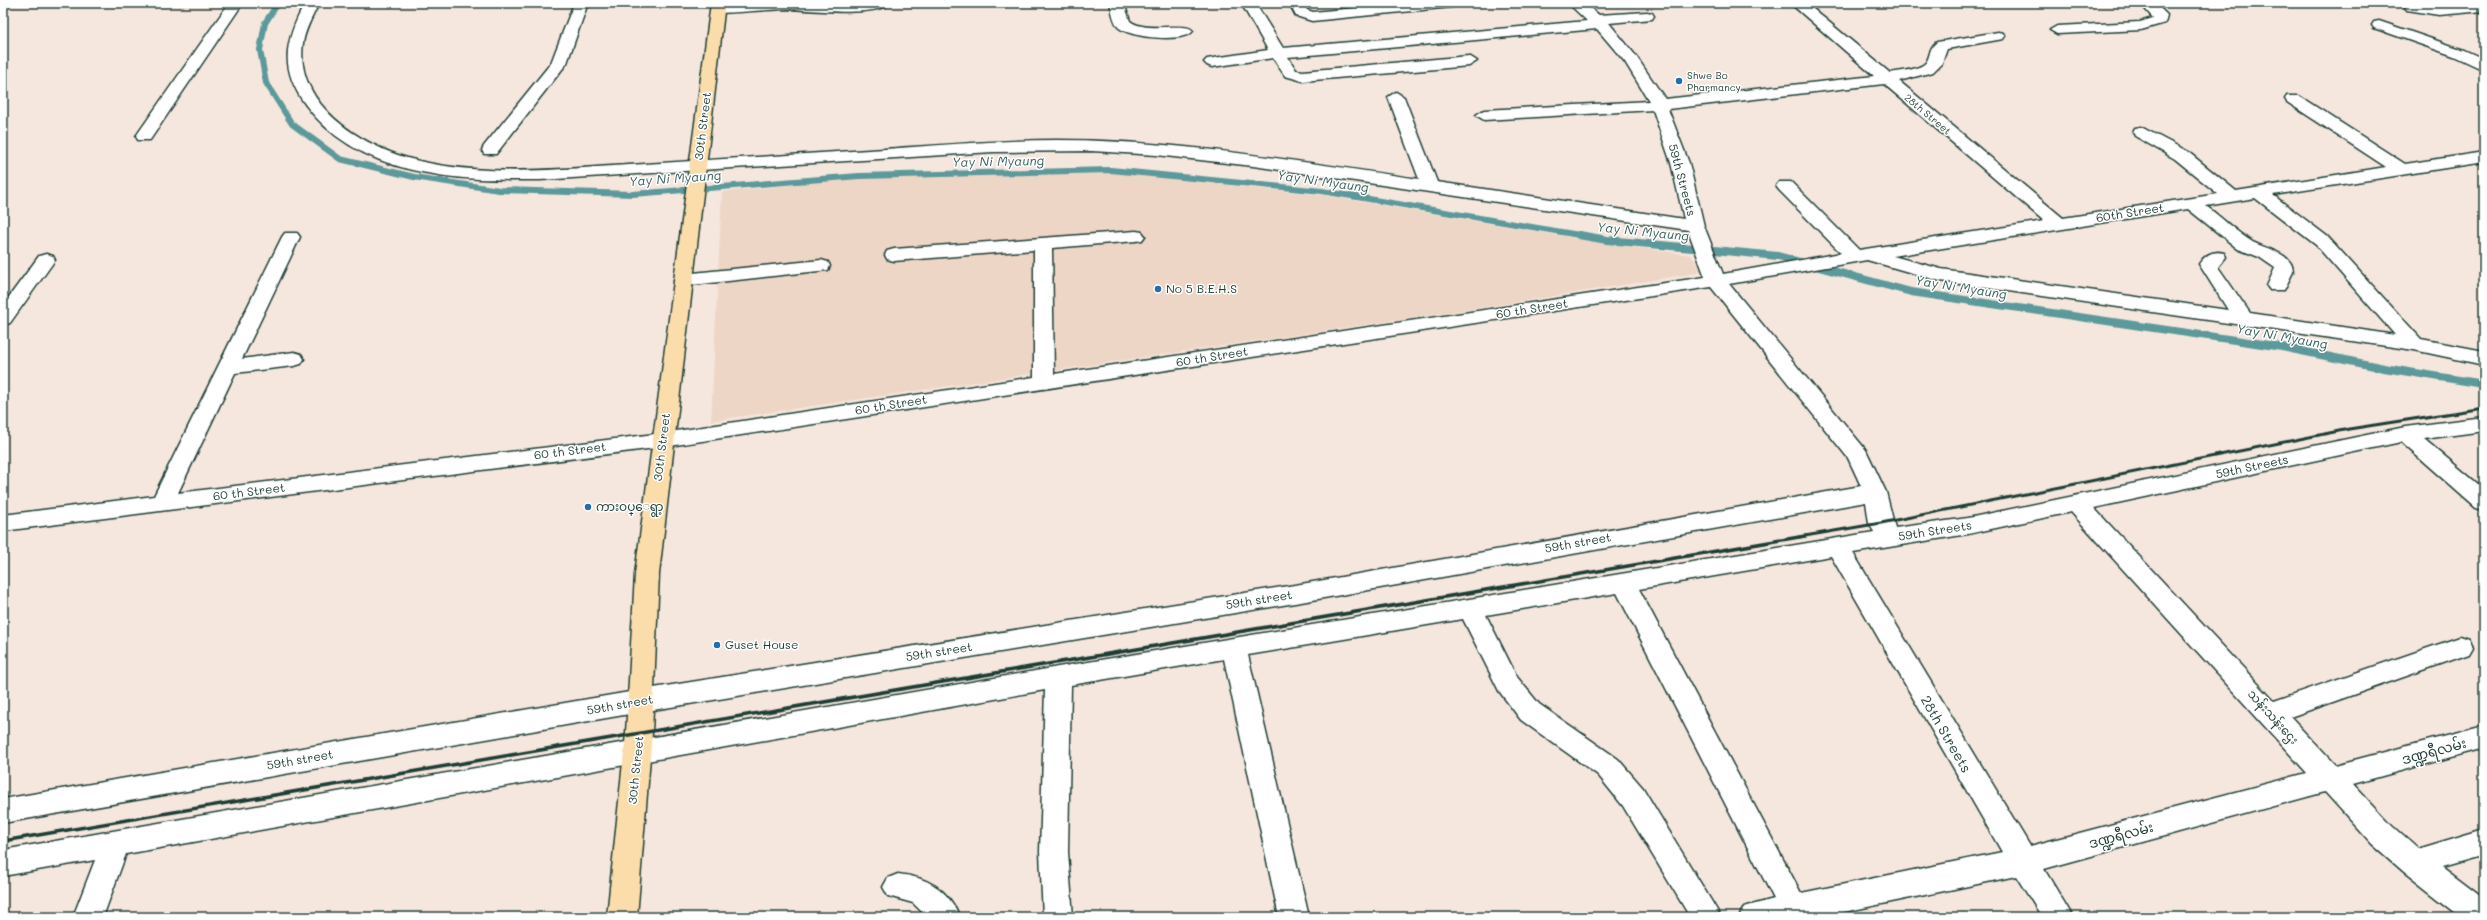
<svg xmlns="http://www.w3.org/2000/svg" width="2487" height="920" viewBox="0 0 2487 920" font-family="Mali,'Noto Sans Myanmar',sans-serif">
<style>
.built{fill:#eed6c7}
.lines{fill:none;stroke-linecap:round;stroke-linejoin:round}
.stream-far1{stroke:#5c999b;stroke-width:6}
.stream{stroke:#5c999b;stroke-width:8}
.minor-casing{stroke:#1f3d34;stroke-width:3}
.major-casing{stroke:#1f3d34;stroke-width:3}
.minor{fill:#fff;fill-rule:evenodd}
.major{fill:#fbddab;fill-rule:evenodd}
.rail-far1{stroke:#1f3d34;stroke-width:3}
.rail{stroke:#1f3d34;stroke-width:3.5}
.poi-dot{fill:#1f6fb2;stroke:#fff;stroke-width:1.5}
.labels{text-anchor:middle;stroke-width:3;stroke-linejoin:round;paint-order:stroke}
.far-poi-label{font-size:10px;fill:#1f3d34;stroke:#fff;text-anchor:start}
.far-street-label{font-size:10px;fill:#1f3d34;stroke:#fff}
.street-label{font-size:12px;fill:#1f3d34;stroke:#fff}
.poi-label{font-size:12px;fill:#1f3d34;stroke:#fff;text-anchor:start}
.water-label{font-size:13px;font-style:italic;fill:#38635f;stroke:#fff}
.near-street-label{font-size:14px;fill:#1f3d34;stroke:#fff}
</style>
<rect width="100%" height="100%" fill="#f5e7de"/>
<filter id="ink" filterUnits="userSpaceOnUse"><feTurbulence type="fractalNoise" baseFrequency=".025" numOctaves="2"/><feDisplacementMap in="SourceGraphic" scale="8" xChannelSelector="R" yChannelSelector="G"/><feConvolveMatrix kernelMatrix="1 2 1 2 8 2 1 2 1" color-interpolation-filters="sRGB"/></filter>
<g filter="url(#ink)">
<path class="built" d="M1114,173l209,22 282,48 86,12 12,17 -209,34 -783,115 11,-229 142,-15z"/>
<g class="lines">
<path class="stream-far1" d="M278,3l-13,20 -5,27 6,33 26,41 48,35 74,18 85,13 134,4 226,-18 252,-6 211,21 263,45"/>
<path class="stream" d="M1579,235l28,5 171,16 133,36 371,55 102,21 100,16"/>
<g class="minor-casing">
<path id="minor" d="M229,3h14l-93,137h-12l-2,-4z
M305,3h14c-6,13 -14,26 -16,40 -9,61 57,102 108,116 75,20 157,9 234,5 80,-5 160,-10 240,-15 57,-4 115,-9 172,-9 121,0 243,22 362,39l-31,-82 8,-5 8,5 33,85 247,37 -13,-56 -18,-53 -169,10 -8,-5 8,-5 165,-9 -24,-39 -28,-33 -309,28 8,13 7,1 166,-15 8,5 -8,5 -166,15 -18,-5 -12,-18 -61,9 -5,-2 -3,-3 3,-3 61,-9 -27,-47h14l28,45 304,-27 -19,-18h16l15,12 48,-3 5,1 2,3 -2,3 -43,4 27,33 29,43 209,-23 -84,-73h16l84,70c9,-2 32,-3 37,-12 4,-8 2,-13 10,-19l61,-10 5,1 2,3 -2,3 -56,10 -5,14 -9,9 -34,9 164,137 155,-24 -43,-35 -40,-23 -2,-4 2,-4 6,-1 46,24 49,40 150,-24 -99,-65 -2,-3 2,-3h12l106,68 79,-12v10l-211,33 55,42 93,102 63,12v14l-70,-15 -474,-69 -73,-21 -138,24 137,166 20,42 9,36 73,-10 437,-91 79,-10v14l-60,8 60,50v21l-8,-2 -75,-66 -307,66 180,193 186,-64 9,3 4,7 -4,7 -179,63 45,48 149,-39v22l-131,36 39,42 26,23 66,-20v26l-42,12 42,32v18h-23l-57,-45 -32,-28 -47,-52 -281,77 29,48h-31l-26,-41 -196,41h-81l5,-10 30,-8 -157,-306 -131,22 31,62 22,27 79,55 25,29 78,129h-31l-67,-111 -25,-31 -77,-55 -22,-29 -36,-72 -215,36 61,262h-30l-55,-258 -153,26 -3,167 5,65h-30l-3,-65 5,-162 -919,164 -23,63h-30l22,-57 -92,16v-26l1055,-183 816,-135 -5,-9 -3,-21 -559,99 -666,111 -638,111v-24l638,-109 666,-107 554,-97 -13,-28 -137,-171 -1048,160 -660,84v-16l151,-19 128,-259 3,-4h12l3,4 -58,122 52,-7 7,2 3,5 -3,5 -7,2 -59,7 -57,120 485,-60 371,-56v-127l-140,11 -7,-2 -2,-4 2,-4 7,-2 242,-18 6,1 3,4 -3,4 -6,1 -84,7 2,126 651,-97 -17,-47 -435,-64 -97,-11 -64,-4 -99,1 -453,28c-82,1 -182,-3 -235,-76 -26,-37 -20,-63 0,-101zM1884,84l160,137 -185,29 -68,-68h-12l-3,4 3,4 62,63 -118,21 -19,-48 -15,-63 -21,-54zM2255,198l61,47 79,90 -145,-22 -32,-46 8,-10 -2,-4c-11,-3 -19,2 -25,11l29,46 -287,-41 -48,-13 295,-47 50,40 21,8 16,11 -8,18 3,4h14l9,-18c0,-20 -29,-23 -42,-31 -16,-10 -30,-24 -45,-35zM2071,512l236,261 -277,73 -177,-293 115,-19zM1831,556l171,296 -201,41 -162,-304z
M574,3h14l-21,60 -71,91h-12l-2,-4 2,-4 67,-83z
M747,3h142c-10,15 -85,6 -103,6 -23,1 -45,3 -68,4l-7,-4 7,-4z
M1110,3h14l6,18c16,13 57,0 63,10 -8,12 -64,7 -75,-4 -5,-7 -6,-16 -8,-24z
M1289,3h14l4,7 6,2 96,-9h50l-7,4 -140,14 -16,-5z
M2140,3h15l12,12 -2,8 -24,7 -84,4 -7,-4 7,-4 83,-4 13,-4z
M2411,3l28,4 45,-4v8l-45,4 -32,-5 -2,-3z
M2379,21l85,29 20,9v11l-30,-14 -80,-28 -2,-3 2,-3z
M46,254l7,2 2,4 -45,63 -7,2v-20l36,-49z
M821,260l7,2 2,4 -2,4 -145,16 -7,-2 -2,-4 2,-4 7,-2z
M898,874c29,3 50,15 62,43h-33l-14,-14 -25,-7 -5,-9 5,-9z"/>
</g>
<g class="major-casing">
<path id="major" d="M711,3h14l-66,571 -7,159 -15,184h-30l19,-184 9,-159z"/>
</g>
<use href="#minor" class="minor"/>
<use href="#major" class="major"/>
<path class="rail-far1" d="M1799,537l82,-14 468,-94 135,-21"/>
<path class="rail" d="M3,841l1802,-305"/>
</g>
</g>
<g class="poi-dot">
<circle cx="1679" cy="81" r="4"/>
<circle cx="1158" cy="289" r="4"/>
<circle cx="588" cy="507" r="4"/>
<circle cx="717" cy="645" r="4"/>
</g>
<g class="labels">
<g class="far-poi-label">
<text x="1687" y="79">Shwe Bo<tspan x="1687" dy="12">Pharmancy</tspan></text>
</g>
<g class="far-street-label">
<text transform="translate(1928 114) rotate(40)" y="4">28th Street</text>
</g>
<g class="street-label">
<text transform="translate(703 126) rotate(-83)" y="4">30th Street</text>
<text transform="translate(1682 180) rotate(75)" y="4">59th Streets</text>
<text transform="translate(2130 213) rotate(-9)" y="4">60th Street</text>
<text transform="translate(1532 309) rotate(-9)" y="4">60 th Street</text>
<text transform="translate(1212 357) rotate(-9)" y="4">60 th Street</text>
<text transform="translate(891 405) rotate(-9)" y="4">60 th Street</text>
<text transform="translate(662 447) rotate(-83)" y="4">30th Street</text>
<text transform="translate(570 451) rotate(-7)" y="4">60 th Street</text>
<text transform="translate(2252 467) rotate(-12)" y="4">59th Streets</text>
<text transform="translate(249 492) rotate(-7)" y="4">60 th Street</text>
<text transform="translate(1935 531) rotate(-9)" y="4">59th Streets</text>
<text transform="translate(1578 543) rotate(-10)" y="4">59th street</text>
<text transform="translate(1259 600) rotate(-9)" y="4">59th street</text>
<text transform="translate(939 652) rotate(-9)" y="4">59th street</text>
<text transform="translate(620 705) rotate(-10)" y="4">59th street</text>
<text transform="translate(2273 717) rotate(48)" y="4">သန်းသန်းဌေး</text>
<text transform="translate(300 760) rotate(-10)" y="4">59th street</text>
<text transform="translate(636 770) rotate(-84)" y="4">30th Street</text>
</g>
<g class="poi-label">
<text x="1166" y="293">No 5 B.E.H.S</text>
<text x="596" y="511">ကားဝပ္ေရွာ့</text>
<text x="725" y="649">Guset House</text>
</g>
<g class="water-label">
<text transform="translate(998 161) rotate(-1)" y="5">Yay Ni Myaung</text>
<text transform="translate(675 178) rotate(-4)" y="5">Yay Ni Myaung</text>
<text transform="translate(1323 181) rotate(8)" y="5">Yay Ni Myaung</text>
<text transform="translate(1643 231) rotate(6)" y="5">Yay Ni Myaung</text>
<text transform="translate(1961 287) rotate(9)" y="5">Yay Ni Myaung</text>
<text transform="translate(2282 336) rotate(10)" y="5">Yay Ni Myaung</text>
</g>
<g class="near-street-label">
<text transform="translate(1946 734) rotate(60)" y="5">28th Streets</text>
<text transform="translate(2434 751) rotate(-15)" y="5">ဒဏ္ဍရီလမ်း</text>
<text transform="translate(2121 835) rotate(-15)" y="5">ဒဏ္ဍရီလမ်း</text>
</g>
</g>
<rect width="2487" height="920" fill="none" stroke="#fff" stroke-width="16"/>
<rect x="8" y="8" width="2471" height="904" fill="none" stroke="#1f3d34" stroke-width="1.5" filter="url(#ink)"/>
</svg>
